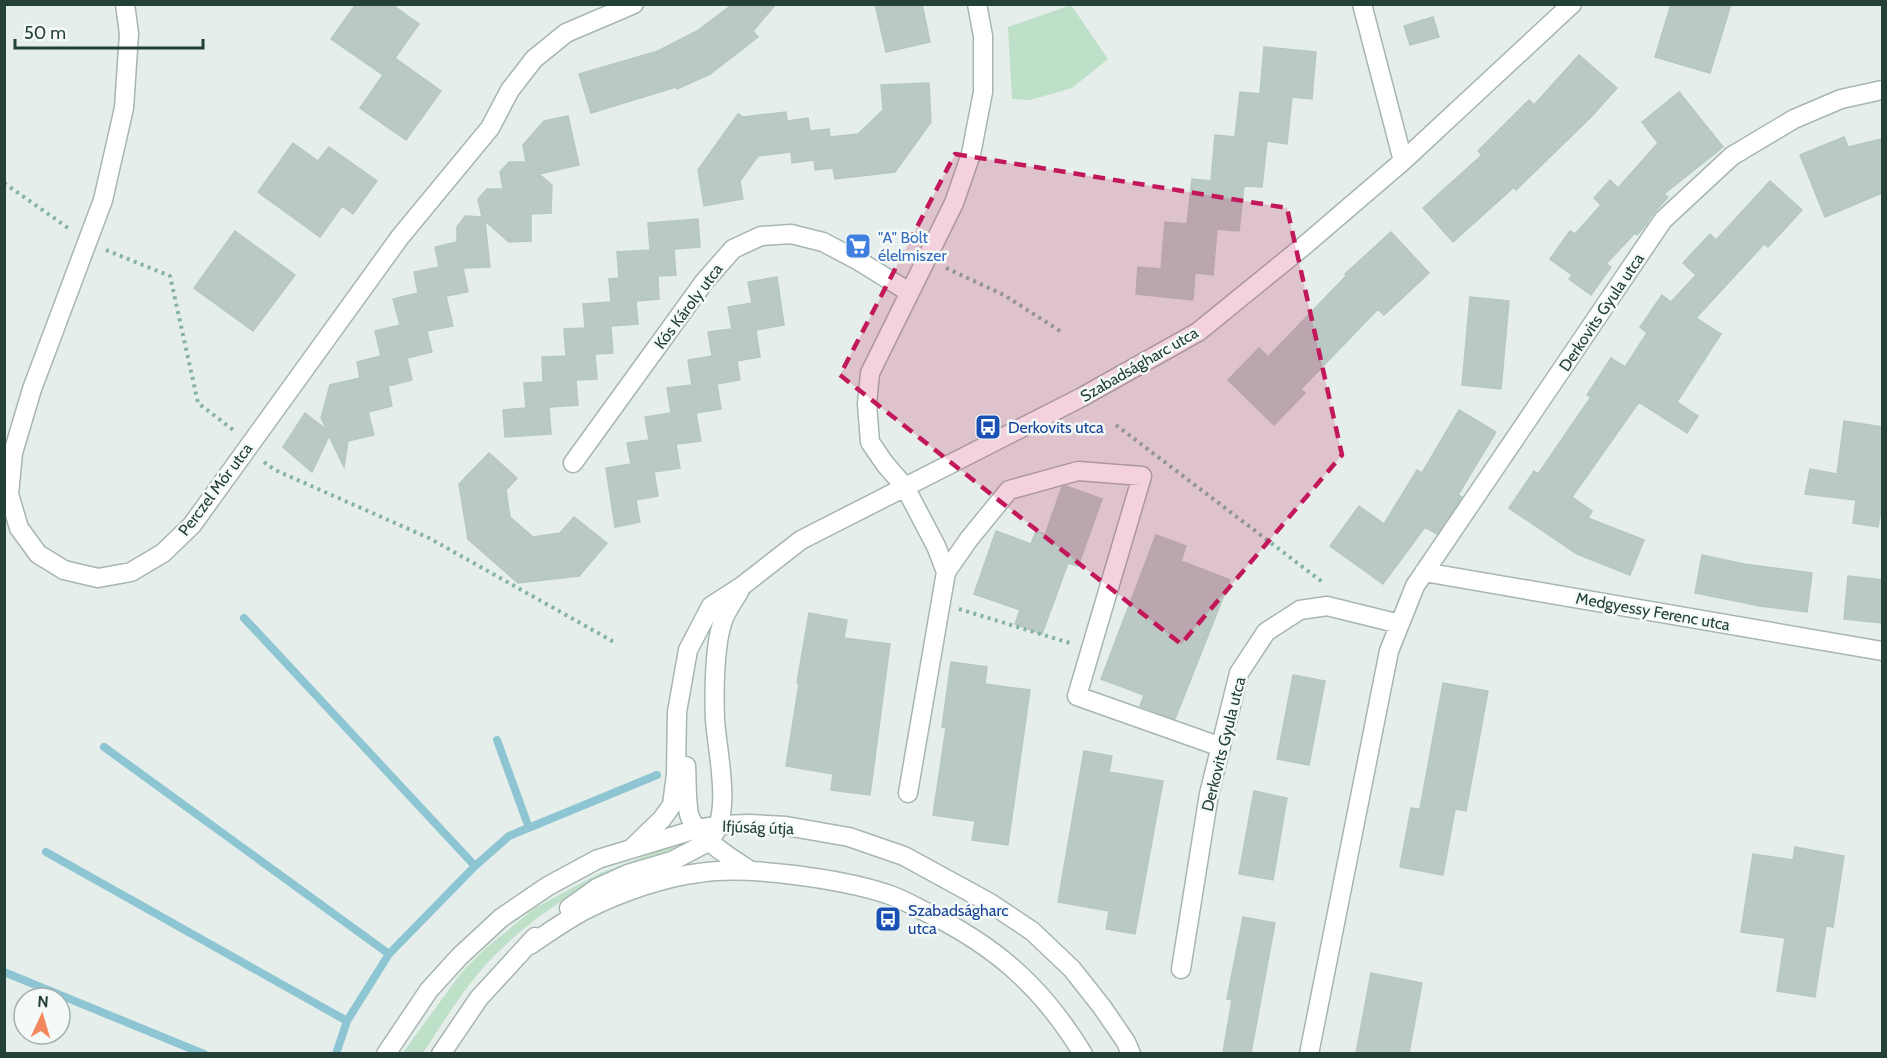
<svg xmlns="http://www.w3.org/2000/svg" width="1887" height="1058" viewBox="0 0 1887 1058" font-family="Cabin,sans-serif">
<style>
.green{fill:#bedfc8}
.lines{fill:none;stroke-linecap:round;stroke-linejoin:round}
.stream{stroke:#8dc5d3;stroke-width:8}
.building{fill:#bac9c3;stroke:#b7c8c1;stroke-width:1.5}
.street-casing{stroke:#a7b6b1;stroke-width:21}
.path{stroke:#85b2a5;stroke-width:4;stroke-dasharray:3 4.5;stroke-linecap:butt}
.street{stroke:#fff;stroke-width:18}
.marked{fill:#c2185b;fill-opacity:0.2;stroke:#c2185b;stroke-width:4.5;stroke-dasharray:12 8;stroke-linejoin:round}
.labels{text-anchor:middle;stroke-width:5;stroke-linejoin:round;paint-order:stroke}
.shop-label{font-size:16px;fill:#366cbe;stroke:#f5faf8;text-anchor:start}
.street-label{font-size:16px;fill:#234039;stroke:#f5faf8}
.transit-label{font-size:16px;fill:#164399;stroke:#f5faf8;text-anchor:start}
</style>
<rect width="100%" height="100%" fill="#e5eeea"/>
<path class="green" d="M1071,5l37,54 -36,29 -42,12 -18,-1 -4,-72z
M688,840l1,5c-29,10 -58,19 -85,32 -38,18 -82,50 -111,80 -28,29 -49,64 -70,96l-21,1 59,-81 25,-25 49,-40 65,-35z"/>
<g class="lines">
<path class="stream" d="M244,618l231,248
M497,740l32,88
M104,747l285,207
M46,852l301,169
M4,972l200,82
M336,1054l11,-33 42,-67 86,-88 34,-30 148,-61"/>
</g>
<path class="building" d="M356,4h35l28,20 -24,34 46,33 -35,49 -46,-32 23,-33 -52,-36z
M733,4h43l-23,27 5,6 -48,37 -33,15 -1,-2 -85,26 -12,-39 79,-23 39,-20z
M875,4h47l8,38 -44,10z
M1671,4h60l-21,69 -55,-16z
M1433,17l6,20 -29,8 -6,-19z
M1264,47l52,5 -4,47 -20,-2 -5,47 -20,-3 -5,46 -18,-1 -5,45 -22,-2 -4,46 -18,-2 -2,27 -57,-6 2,-27 23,2 4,-47 22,2 5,-45 19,2 4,-46 20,2 5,-45 20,2z
M1579,55l38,33 -25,28 -76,74 -2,-3 -61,55 -30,-34 59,-53 -4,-4 51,-51 5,5z
M929,83l2,39 -36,50 -60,7 -2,-11 -18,2 -1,-10 -22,3 -1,-11 -33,4 -18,25 3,18 -39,7 -6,-36 40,-56 5,3 43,-5 1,9 21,-3 2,13 19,-2 1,8 28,-3 25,-24 -2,-25z
M1679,92l44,55 -59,47 4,3 -17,19 -7,11 -7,8 -2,-2 -29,31 5,3 -20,28 -22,-16 3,-4 -22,-16 20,-28 5,3 26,-29 -7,-7 16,-18 8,8 40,-45 -16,-21z
M568,116l11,49 -40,9 13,11 -1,28 -20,1v27l-22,1 -24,-21 5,46 -27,1 5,24 -22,4 7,30 -26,5 5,21 -25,6 5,22 -24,6 4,20 -24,6 6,23 -26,6 -4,26 -15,-31 -17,36 -29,-25 22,-34 22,17 -6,-12 9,-33 30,-7 -3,-16 24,-6 -6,-25 25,-6 -7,-26 25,-6 -4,-21 25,-5 -4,-20 22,-5v-15l8,-11 17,1 -4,-18 9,-10h16l-3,-17 9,-10h17l-3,-17 21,-24z
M1844,137l4,10 34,-8v54l-57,24 -25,-62z
M293,143l25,18 11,-14 48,34 -24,33 -11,-8 -22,31 -62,-45z
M1770,181l32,29 -34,37 -4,-3 -68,74 25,16 -44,68 21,14 -11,17 -48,-31 -67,95 20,14 -4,7 56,22 -14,35 -53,-21 -68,-46 25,-37 4,3 53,-77 -4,-2 24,-37 14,9 22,-34 -7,-6 22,-32 9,7 25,-27 -13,-12 27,-29 6,6z
M698,219l2,28 -26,2 2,26 -18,1 1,23 -23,2 2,23 -27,2 2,27 -18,1 2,25 -21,1 2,25 -29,2 2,27 -46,3 -2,-27 23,-2 -2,-25 19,-1 -1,-25 24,-1 -2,-27 21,-1 -2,-24 28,-2 -2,-23 10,-1 -2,-26 33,-2 -2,-27z
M235,231l60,44 -42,56 -59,-43z
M1391,232l38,41 -45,42 -6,-6 -77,80 4,4 -31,32 -46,-45 31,-32 9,9 78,-81 -1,-2z
M777,277l7,48 -28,5 4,27 -23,4 3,19 -23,4 4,25 -25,4 5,28 -25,3 4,24 -26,4 4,24 -22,4 4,22 -25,5 -9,-59 25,-4 -4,-21 22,-3 -4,-23 26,-4 -4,-25 25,-3 -4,-25 24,-4 -4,-24 24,-3 -4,-22 24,-4 -4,-21z
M1470,297l39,4 -8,88 -39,-4z
M1459,410l37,22 -38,63 4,2 -25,37 -12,-7 -42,57 -53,-38 29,-40 25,18 33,-54 5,3z
M1844,421l38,6v84h-1l-3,16 -25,-4 3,-23 -51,-6 5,-25 27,5z
M489,453l28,25 -11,12 4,27 23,20 27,-4 14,-16 33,26 -28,33 -61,7 -50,-44 -9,-55z
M1066,486l36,13 -24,67 -10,-3 -26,71 -27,-10 5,-14 -46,-16 22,-63 35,13 5,-13 9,4 17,-48z
M1156,535l30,11 -5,15 49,19 -55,139 -35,-13 4,-11 -43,-16z
M1702,555l42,9 68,9 -5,39 -47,-6 -65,-13z
M1848,576l34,4v43l-38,-4z
M809,613l38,7 -3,18 46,6 -20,151 -39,-5 2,-16 -47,-8 13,-82 -2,-1z
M951,662l36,5 -2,17 45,6 -22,155 -36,-5 3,-19 -42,-6 13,-87 -4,-1z
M1293,675l32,6 -16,84 -32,-6z
M1443,683l45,8 -22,120 -11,-2 -12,66 -43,-8 11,-59 9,1z
M1084,751l28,5 -3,16 54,9 -28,153 -29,-5 3,-18 -51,-9z
M1254,791l33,7 -14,82 -34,-6z
M1795,847l49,9 -11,71 -7,-1 -11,71 -38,-6 8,-53 -44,-6 12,-78 40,6z
M1243,917l32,6 -24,130h-28l9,-53 -5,-1z
M1371,973l51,10 -13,70h-53z"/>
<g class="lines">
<g class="street-casing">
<path id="street" d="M125,4l4,30 -5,74 -21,92 -71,189 -19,64 -4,41 10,34 19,26 26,16 34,8 33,-6 32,-19 29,-28 208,-288 90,-109 20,-38 24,-31 32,-26 68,-29
M1362,4l41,157
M573,463l131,-181 29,-33 28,-13 30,-2 32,8 36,19 50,31
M946,572l-10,-26 -31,-59 -20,-23 -15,-22 -3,-38 3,-31 84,-170 17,-49 12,-62v-56l-6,-32
M1424,572l458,79
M686,766c1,15 0,33 3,48 6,22 43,45 62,57
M908,793l38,-221 23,-33 40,-49 69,-19 64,5 -65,220 144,51
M714,834c17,-26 3,-84 1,-114 -1,-26 -1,-78 9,-102 4,-10 11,-19 16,-28
M631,849l31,-30 10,-14 4,-31 1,-62 11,-62 23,-44 31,-20 59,-46 281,-143 116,-65 107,-87 98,-84 169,-157
M569,908l28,-20 31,-14 44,-13 38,-20
M530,945c18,-12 37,-26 57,-36 32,-16 76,-32 112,-36 30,-5 64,-2 95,2 32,4 63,9 93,19 14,4 28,13 41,19 69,34 115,75 155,141
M1181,969l28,-175 30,-121 27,-41 34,-22 27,-4 73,18
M386,1054l43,-64 31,-34 41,-38 47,-32 50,-27 99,-30 23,-4 30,-1 36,2 63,11 55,19 86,47 42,28 40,38 30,38 24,35 5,12
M441,1054l38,-56 56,-61
M1309,1054l80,-403 26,-65 248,-366 69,-64 62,-37 47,-20 41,-9"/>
</g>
<path class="path" d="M4,183l67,47
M106,250l64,26 28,127 38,29
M946,268l58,27 56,36
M1116,425l209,159
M264,462l11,8 154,68 185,104
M959,609l114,35"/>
<use href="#street" class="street"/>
</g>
<path class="marked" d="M955,154l332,54 55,247 -161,189 -341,-269z"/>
<defs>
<g id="supermarket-square" transform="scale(1.35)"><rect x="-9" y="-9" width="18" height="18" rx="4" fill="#3f7fe0" stroke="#f5faf8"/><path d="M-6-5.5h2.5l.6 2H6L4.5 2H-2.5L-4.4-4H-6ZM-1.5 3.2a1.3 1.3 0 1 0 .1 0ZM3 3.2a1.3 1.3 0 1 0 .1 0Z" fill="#fff"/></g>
<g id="bus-square" transform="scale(1.35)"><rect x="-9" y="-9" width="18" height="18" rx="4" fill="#1a4fb4" stroke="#f5faf8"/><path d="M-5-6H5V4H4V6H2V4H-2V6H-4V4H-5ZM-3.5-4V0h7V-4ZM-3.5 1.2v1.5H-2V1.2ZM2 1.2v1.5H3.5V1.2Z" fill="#fff"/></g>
</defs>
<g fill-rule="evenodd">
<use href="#supermarket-square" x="858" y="246"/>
<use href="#bus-square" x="988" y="427"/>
<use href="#bus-square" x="888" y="919"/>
</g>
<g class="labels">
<g class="shop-label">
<text x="878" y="243">"A" Bolt<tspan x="878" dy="18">élelmiszer</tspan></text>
</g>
<g class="street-label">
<text transform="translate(688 306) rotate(-53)" y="6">Kós Károly utca</text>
<text transform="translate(1601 312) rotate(-56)" y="6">Derkovits Gyula utca</text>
<text transform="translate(1139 364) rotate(-30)" y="6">Szabadságharc utca</text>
<text transform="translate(215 489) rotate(-53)" y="6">Perczel Mór utca</text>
<text transform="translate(1653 611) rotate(10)" y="6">Medgyessy Ferenc utca</text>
<text transform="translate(1223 744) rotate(-76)" y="6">Derkovits Gyula utca</text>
<text transform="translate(758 827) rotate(2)" y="6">Ifjúság útja</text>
</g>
<g class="transit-label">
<text x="1008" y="433">Derkovits utca</text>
<text x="908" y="916">Szabadságharc<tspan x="908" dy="18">utca</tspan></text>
</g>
</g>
<rect width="1887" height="1058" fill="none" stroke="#234039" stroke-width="12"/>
<g transform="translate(42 1016) rotate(4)"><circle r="28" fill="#f5faf8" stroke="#a1b0ac" stroke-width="1.5"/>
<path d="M0-4.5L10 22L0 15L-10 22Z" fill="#f2885e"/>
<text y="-9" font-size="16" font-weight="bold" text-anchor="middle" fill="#234039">N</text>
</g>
<path d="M15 39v9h188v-9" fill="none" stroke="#234039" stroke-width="3"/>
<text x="24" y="39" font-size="18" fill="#234039" stroke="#f5faf8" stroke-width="4.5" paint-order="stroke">50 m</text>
</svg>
